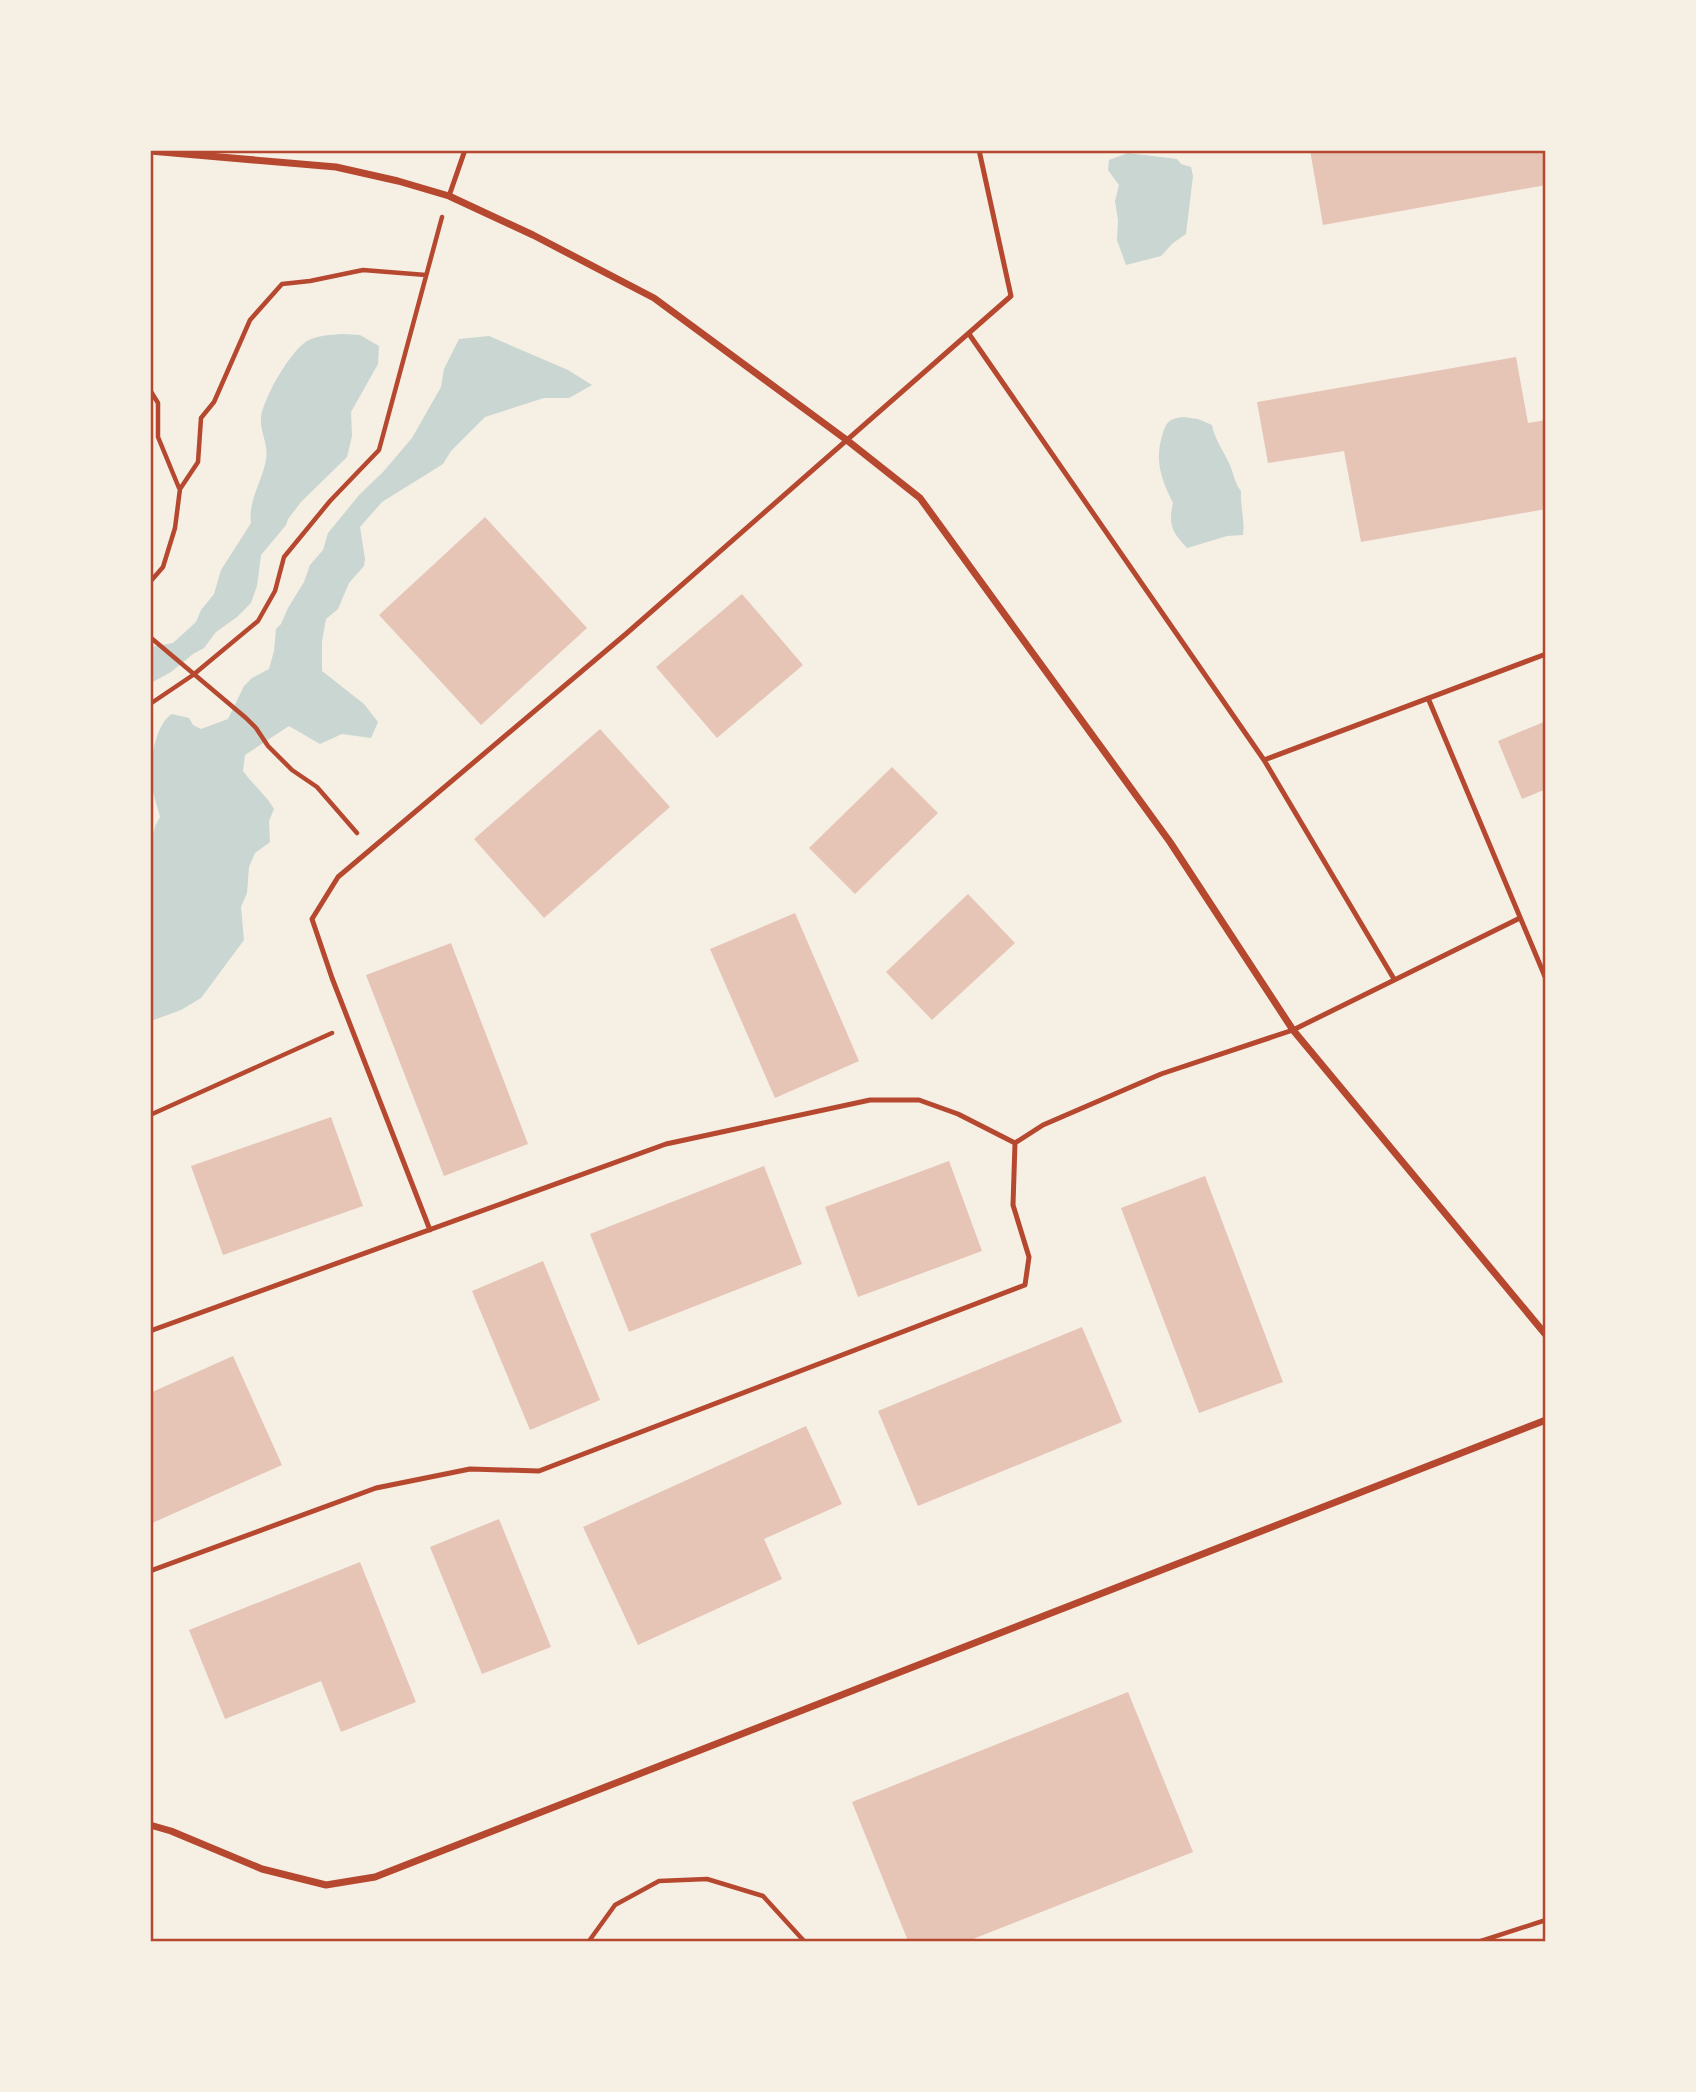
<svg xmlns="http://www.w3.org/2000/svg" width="1696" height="2092" viewBox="0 0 1696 2092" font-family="Mulish,sans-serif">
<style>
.water{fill:#c9d6d2}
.building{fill:#e6c5b7}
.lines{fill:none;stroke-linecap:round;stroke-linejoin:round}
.path{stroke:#b5482f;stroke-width:4.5}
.service{stroke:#b5482f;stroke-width:5}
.minor{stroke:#b5482f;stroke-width:7}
.neatline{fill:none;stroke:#b5482f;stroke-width:2.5}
</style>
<rect width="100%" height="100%" fill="#f6efe4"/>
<path class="water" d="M1128,153l49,6 4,5 10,3 2,9 -7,58 -13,9 -12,13 -35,9 -9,-25 1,-20 -3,-19 4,-16 -11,-15 1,-10z
M343,334l17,1 19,11 -1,18 -27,48 1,24 -5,21 -46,45 -13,17 -2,6 -25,30 -4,31 -6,17 -14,14 -21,15 -12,16 -11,6 -22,18 -20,11v-36l22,-4 23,-21 5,-12 13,-16 7,-24 30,-47c-3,-23 11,-41 15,-63 3,-15 -6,-27 -5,-42 1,-18 30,-68 46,-77 11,-6 23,-6 36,-7z
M489,336l79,34 24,15 -23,13h-25l-59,19 -34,34 -8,13 -61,38 -22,25 5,32 -1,7 -15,17 -11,26 -12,10 -4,22v30l42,33 14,18 -7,16 -29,-4 -22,10 -31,-18 -44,29 -2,16c10,14 24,25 31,38l-5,12 1,21 -15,11 -6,14 -2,26 -6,14 3,33 -43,58 -20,12 -30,11v-180l4,-15 5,-9c-3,-12 -8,-25 -9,-37 -2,-17 5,-57 21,-66l17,4 4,7 8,4 27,-10 16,-33 8,-8 17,-9 5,-18 2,-22 5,-5 7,-16 16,-26 6,-17 13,-15 5,-17 32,-39 23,-22 29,-34 29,-51 3,-18 15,-30z
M1182,417l16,2 14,6c3,15 11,25 17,38 5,11 5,19 12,28 -1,15 4,29 2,44l-16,1 -40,12c-15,-16 -19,-23 -14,-45 -12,-24 -19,-43 -10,-70 4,-12 7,-14 19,-16z"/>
<path class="building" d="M1310,150h236v35l-223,40z
M1516,357l12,66 18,-3v89l-185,33 -17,-91 -76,12 -11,-61z
M485,517l102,111 -106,97 -102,-110z
M742,594l61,71 -86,73 -61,-71z
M1546,721v68l-24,10 -24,-58z
M600,729l70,78 -126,111 -70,-79z
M892,767l46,46 -83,81 -46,-46z
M968,894l47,49 -83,77 -46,-48z
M795,913l64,148 -84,37 -65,-149z
M451,943l77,201 -84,32 -78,-201z
M331,1117l32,89 -140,49 -32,-89z
M949,1161l33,90 -124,46 -33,-90z
M764,1166l38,98 -173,68 -39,-98z
M1205,1176l78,206 -84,31 -78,-205z
M543,1261l57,139 -70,30 -58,-139z
M1082,1327l40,95 -204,84 -40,-95z
M233,1356l49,109 -132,59v-131z
M806,1426l36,78 -78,35 18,40 -144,66 -55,-118z
M499,1519l52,128 -69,27 -52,-127z
M360,1562l56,140 -75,30 -20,-51 -96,38 -36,-89z
M1128,1692l65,160 -225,89h-60l-56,-139z"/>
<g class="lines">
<path class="path" d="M150,390l8,13v34l21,51
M150,582l13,-15 12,-39 5,-39 18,-27 3,-44 13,-16 36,-82 32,-36 28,-3 53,-11 63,5
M150,637l96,81 10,10 12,18 24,24 25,17 40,46
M150,704l43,-29 65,-54 17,-30 9,-34 46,-56 49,-51 63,-233
M150,1115l182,-82
M589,1941l26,-36 44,-24 48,-2 56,17 41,45
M1481,1941l65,-21"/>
<path class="service" d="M449,196l16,-46
M969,334l295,426 130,219
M1428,698l118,281
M1264,760l282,-106
M430,1230l-98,-252 -20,-59 26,-42 289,-244 384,-337 -32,-146
M150,1331l516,-187 204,-44h49l39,14 57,29
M150,1571l226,-83 94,-19 69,2 486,-186 4,-28 -16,-52 2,-62 28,-18 118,-51 132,-44 227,-112"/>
<path class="minor" d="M150,151l186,16 62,14 51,15 84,39 121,63 194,143 72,57 250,344 123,188 253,305
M150,1825l21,6 91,38 64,16 49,-8 1171,-457"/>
</g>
<rect width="1696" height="2092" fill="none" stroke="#f6efe4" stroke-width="304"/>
<rect x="152" y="152" width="1392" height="1788" class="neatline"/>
</svg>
